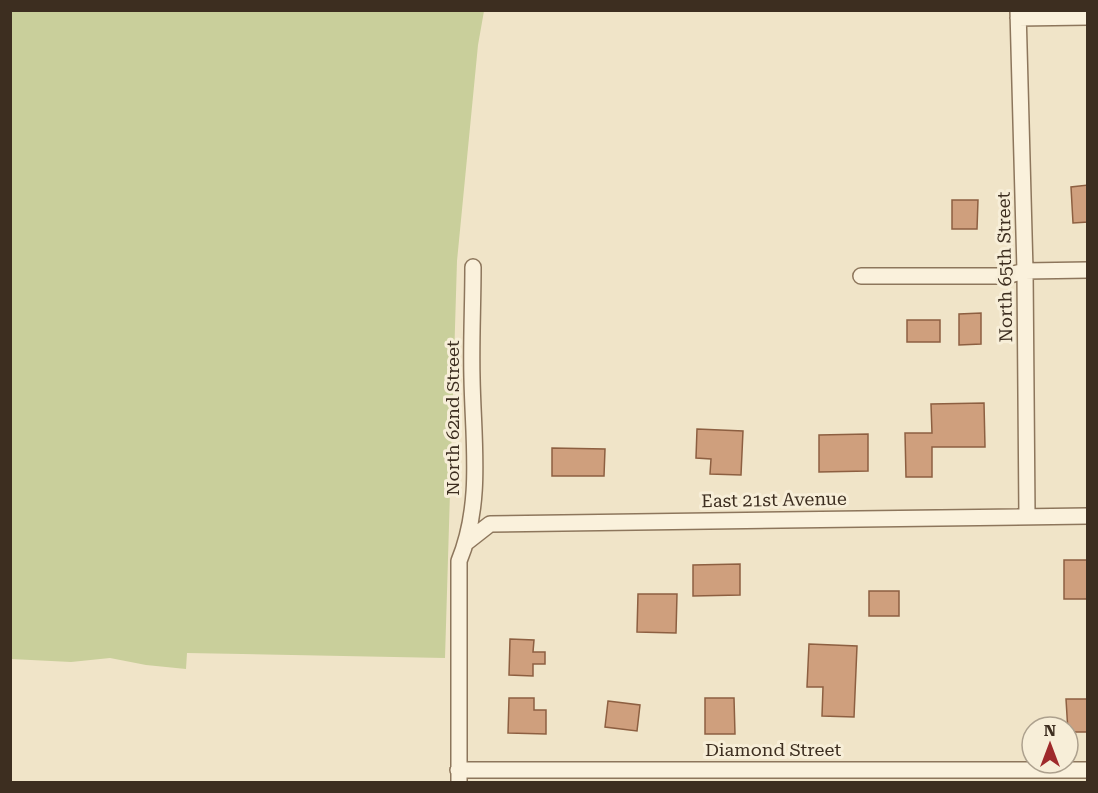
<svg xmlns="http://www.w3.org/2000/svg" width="1098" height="793" viewBox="0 0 1098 793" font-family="'Roboto Serif',serif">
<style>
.green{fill:#c9cf9b}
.building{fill:#cf9f7d;stroke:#8d5f41;stroke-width:1.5}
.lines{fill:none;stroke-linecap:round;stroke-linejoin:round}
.street-casing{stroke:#8d765c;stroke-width:18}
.street{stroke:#faf1dc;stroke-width:15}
.labels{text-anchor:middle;stroke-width:6;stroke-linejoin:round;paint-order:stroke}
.street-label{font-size:18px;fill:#3d2e20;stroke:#f7eed8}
</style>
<rect width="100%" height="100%" fill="#f0e4c8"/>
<path class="green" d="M11,10l473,1 -6,34 -21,216 -12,397 -258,-5 -1,16 -40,-4 -36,-7 -39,4 -60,-3z"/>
<path class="building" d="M1088,185v37l-15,1 -2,-36z
M952,200h26l-1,29h-25z
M981,313v31l-22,1v-31z
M907,320h33v22h-33z
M984,403l1,44h-53v30h-26l-1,-44h27l-1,-29z
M697,429l46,2 -2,44 -31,-1 1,-15 -15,-1z
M868,434v37l-49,1v-37z
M552,448l53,1 -1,27h-52z
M1064,560h24v39h-24z
M740,564v31l-47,1v-31z
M869,591h30v25h-30z
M638,594h39l-1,39 -39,-1z
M510,639l24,1 -1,12h12v12h-12v12l-24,-1z
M809,644l48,2 -3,71 -32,-1 1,-29h-16z
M509,698h25v12h12v24l-38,-1z
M705,698h29l1,36h-30z
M1066,699h22v33h-20z
M608,701l32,4 -3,26 -32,-4z"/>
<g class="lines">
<g class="street-casing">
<path id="street" d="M1018,10l7,261 2,245
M1018,18l70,-1
M861,276h145l19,-5 63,-1
M467,542l23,-18 598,-8
M458,770h630
M459,782v-221c24,-58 14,-121 13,-183 -1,-36 1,-74 1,-111"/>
</g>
<use href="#street" class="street"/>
</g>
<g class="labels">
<g class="street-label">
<text transform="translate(1005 267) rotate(-91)" y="6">North 65th Street</text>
<text transform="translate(453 418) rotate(-90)" y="6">North 62nd Street</text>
<text transform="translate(774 500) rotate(-1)" y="6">East 21st Avenue</text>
<text x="773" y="756">Diamond Street</text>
</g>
</g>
<rect width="1098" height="793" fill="none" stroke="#3d2e20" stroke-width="24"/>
<g transform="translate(1050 745)"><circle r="28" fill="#f7eed8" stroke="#ada18e" stroke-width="1.5"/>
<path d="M0-4.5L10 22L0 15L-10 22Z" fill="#9e2a2b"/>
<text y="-9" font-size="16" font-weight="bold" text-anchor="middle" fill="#3d2e20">N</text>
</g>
</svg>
